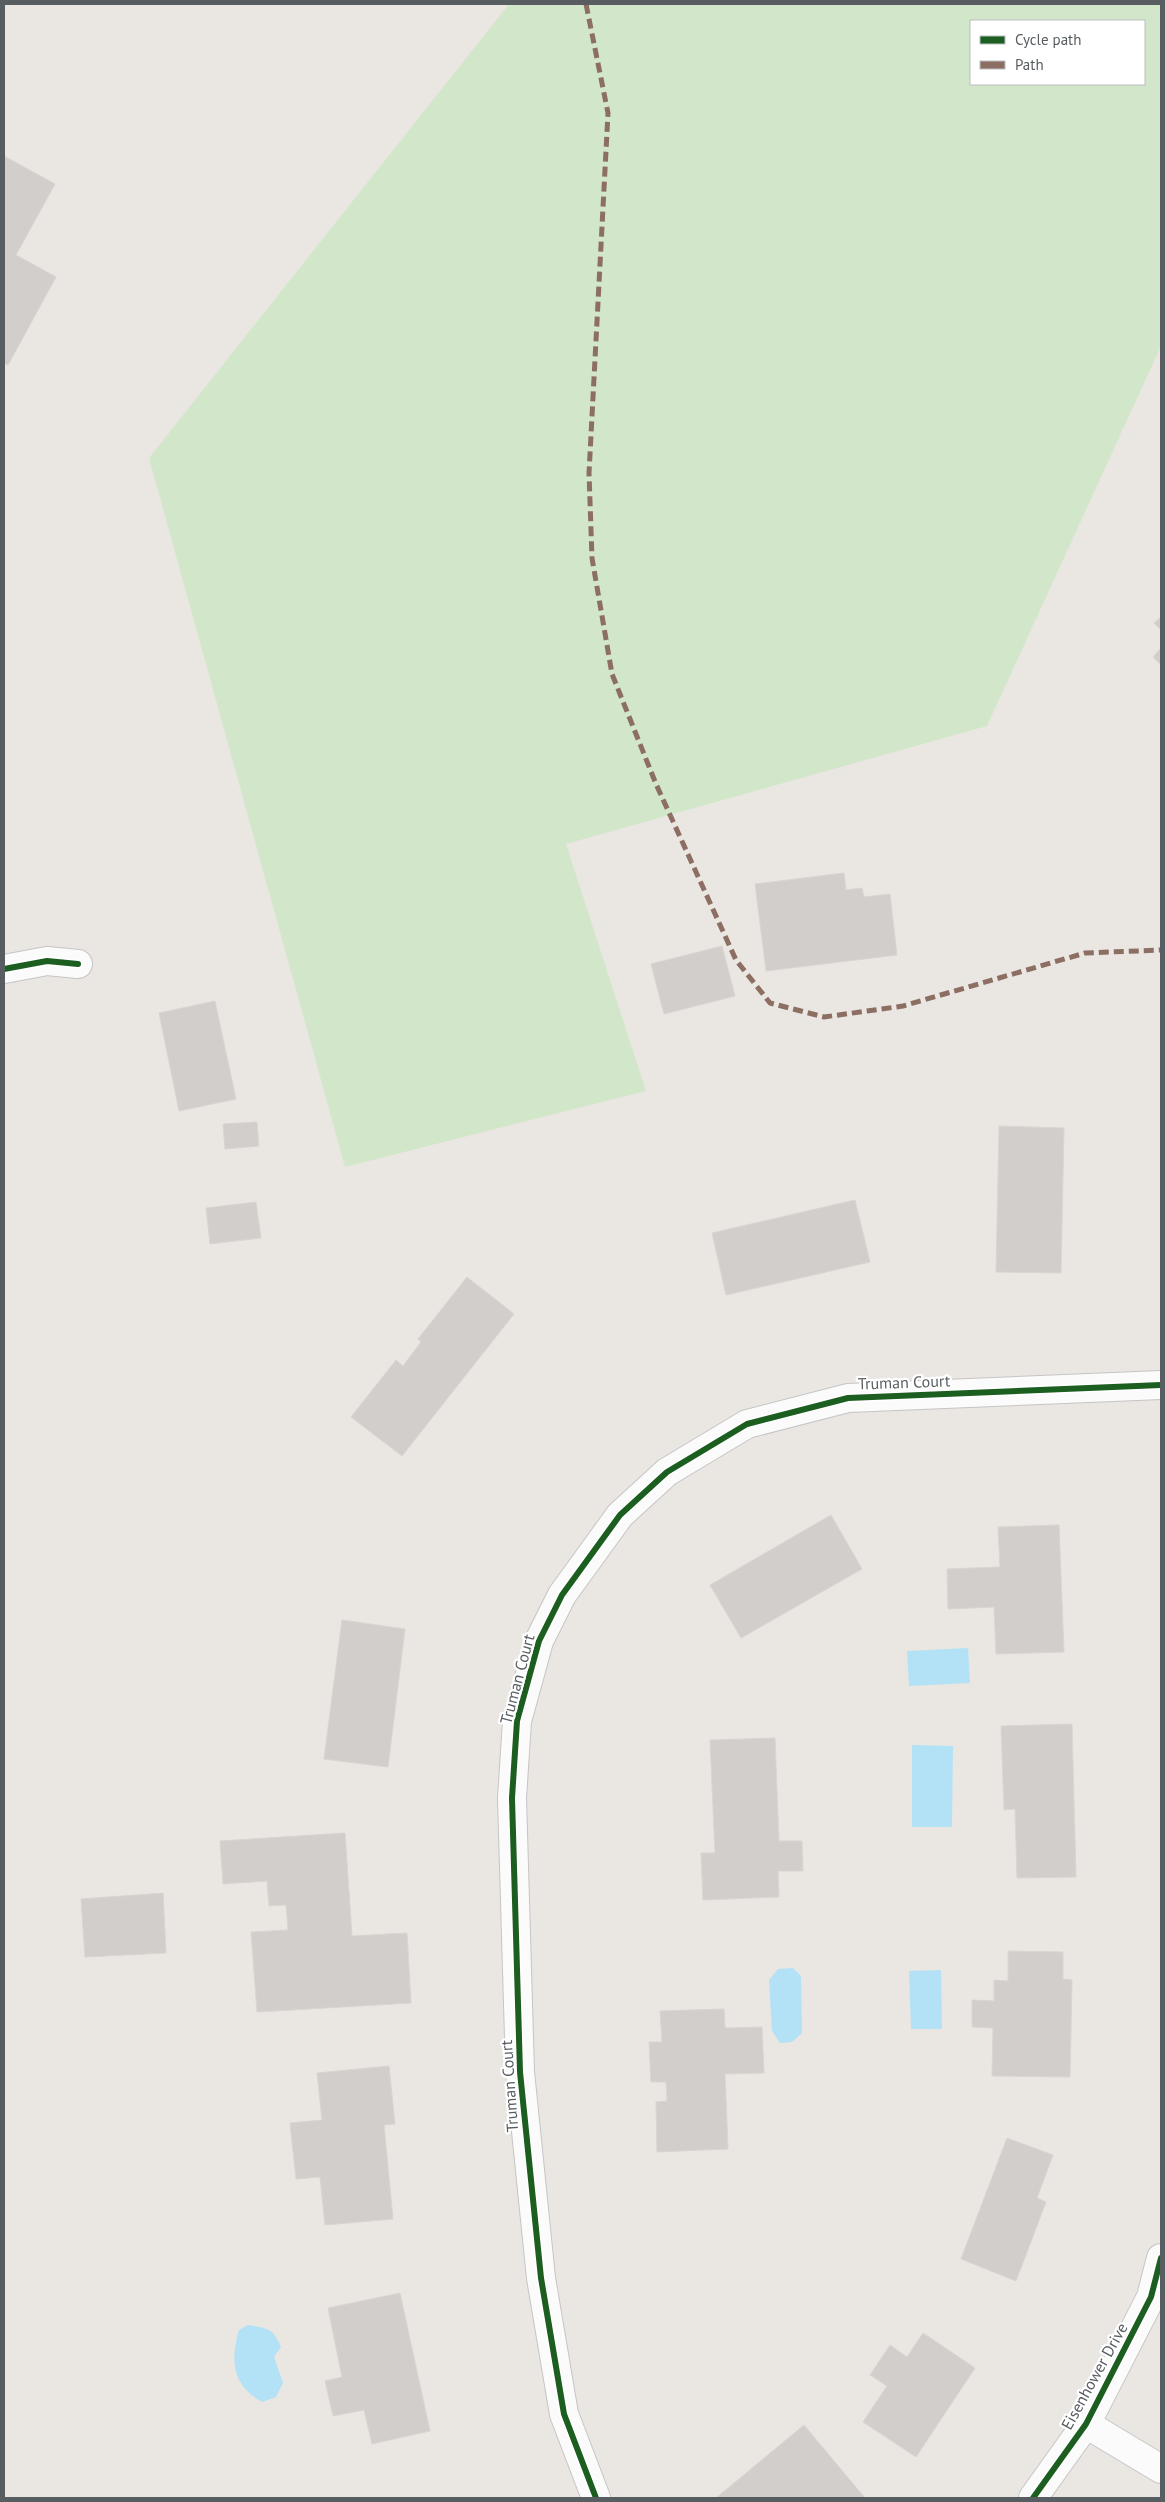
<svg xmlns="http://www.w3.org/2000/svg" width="1165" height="2502" viewBox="0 0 1165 2502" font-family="'PT Sans',sans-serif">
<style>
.green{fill:#d2e7ca;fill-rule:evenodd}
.water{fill:#b3e2f6}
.building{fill:#d1cecc;stroke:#d9d5d1}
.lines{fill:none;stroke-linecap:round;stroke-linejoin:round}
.street-casing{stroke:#c6c5c5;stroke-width:30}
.street{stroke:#fcfbfb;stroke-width:28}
.quiet{stroke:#8d6e63;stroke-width:5;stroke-dasharray:10 5;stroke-linecap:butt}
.cycleway-casing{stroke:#fff;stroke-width:9}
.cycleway{stroke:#1b5e20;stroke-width:6}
.labels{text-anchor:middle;stroke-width:4.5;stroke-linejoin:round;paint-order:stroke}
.street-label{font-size:16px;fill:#575d61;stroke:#fff}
</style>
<rect width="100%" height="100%" fill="#eae6e2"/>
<path class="green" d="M509,4h652v342l-174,380 -421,118 80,247 -301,76 -196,-709zM971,21h173v63h-173z"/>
<path class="water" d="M968,1648l2,35 -61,3 -2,-35z
M912,1745l41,1 -1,81h-40z
M793,1968l8,8 1,57 -10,9 -12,1 -8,-12 -3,-51 9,-11z
M941,1970l1,59h-31l-2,-58z
M248,2325c20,3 25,3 33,22l-7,10 9,26 -7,14 -14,5c-30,-17 -32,-41 -23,-72z"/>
<path class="building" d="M4,156l51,28 -39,71 40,22 -48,88 -4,-2z
M1161,617v13l-7,-7z
M1161,648v17l-8,-8z
M844,873l2,17 16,-2 2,9 26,-3 7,61 -131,16 -11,-87z
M722,946l13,50 -71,18 -13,-50z
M215,1001l21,98 -57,12 -20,-98z
M257,1122l2,24 -34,3 -2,-25z
M999,1126l65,2 -3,145 -65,-1z
M855,1200l15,62 -144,33 -14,-62z
M256,1202l5,36 -51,6 -4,-36z
M467,1277l47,37 -112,142 -51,-39 45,-57 7,6 18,-24 -3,-3z
M831,1515l31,54 -121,69 -31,-53z
M1059,1525l5,127 -68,2 -2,-47 -46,2 -1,-40 53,-2 -2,-40z
M342,1620l63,9 -17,138 -64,-8z
M1072,1724l4,153 -59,1 -2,-69 -11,1 -3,-84z
M775,1738l4,103h23l1,30h-25l1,26 -76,3 -2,-47h14l-5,-113z
M345,1833l7,103 55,-3 4,70 -154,9 -6,-80 37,-2 -2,-25 -17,1 -2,-25 -44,3 -3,-43z
M163,1893l3,60 -81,4 -4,-58z
M1008,1951l55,1v27l9,1 -2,97 -78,-1 1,-48 -21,-1v-27l22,1v-21l14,1z
M724,2009l1,19 37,-1 2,46 -39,1 3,75 -71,3 -1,-50 11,-1 -1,-19h-15l-2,-40h13l-2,-31z
M389,2066l6,58 -11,1 9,94 -68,6 -5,-48 -24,2 -6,-56 32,-3 -5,-47z
M1007,2138l46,17 -16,43 9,4 -30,79 -55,-22z
M400,2293l30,138 -58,13 -8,-34 -31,6 -8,-35 17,-4 -14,-69z
M923,2333l52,35 -59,89 -53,-35 24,-36 -17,-11 20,-30 17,12z
M804,2425l61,73h-149z"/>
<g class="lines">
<g class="street-casing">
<path id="street" d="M4,969l43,-8 31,3
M1086,2424l75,45
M596,2498l-32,-84 -23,-136 -21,-206 -8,-274 5,-77 22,-80 23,-46 58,-80 47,-43 80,-48 101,-26 313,-13
M1033,2498l53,-74 65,-127 10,-39"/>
</g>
<use href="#street" class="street"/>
<path class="quiet" d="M586,4l22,109 -19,360 3,85 20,116 44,110 80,176 34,43 54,14 79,-11 182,-53 76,-3"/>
<g class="cycleway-casing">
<path id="cycleway" d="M4,969l43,-8 31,3
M596,2498l-32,-84 -23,-136 -21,-206 -8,-274 5,-77 22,-80 23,-46 58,-80 47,-43 80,-48 101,-26 313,-13
M1033,2498l53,-74 65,-127 10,-39"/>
</g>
<use href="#cycleway" class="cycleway"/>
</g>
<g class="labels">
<g class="street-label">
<text transform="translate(904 1382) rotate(-2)" y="6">Truman Court</text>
<text transform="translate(517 1679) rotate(-75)" y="6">Truman Court</text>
<text transform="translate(509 2086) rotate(-94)" y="6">Truman Court</text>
<text transform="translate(1094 2376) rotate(-61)" y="6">Eisenhower Drive</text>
</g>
</g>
<rect width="1165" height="2502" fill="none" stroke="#575d61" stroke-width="10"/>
<rect x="970" y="20" width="175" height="65" fill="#ffffff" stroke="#bcbec0"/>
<rect x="980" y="36" width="25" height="8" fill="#1b5e20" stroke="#bcbec0"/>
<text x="1015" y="45" font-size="15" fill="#575d61">Cycle path</text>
<rect x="980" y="61" width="25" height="8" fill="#8d6e63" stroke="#bcbec0"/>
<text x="1015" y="70" font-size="15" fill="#575d61">Path</text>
</svg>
